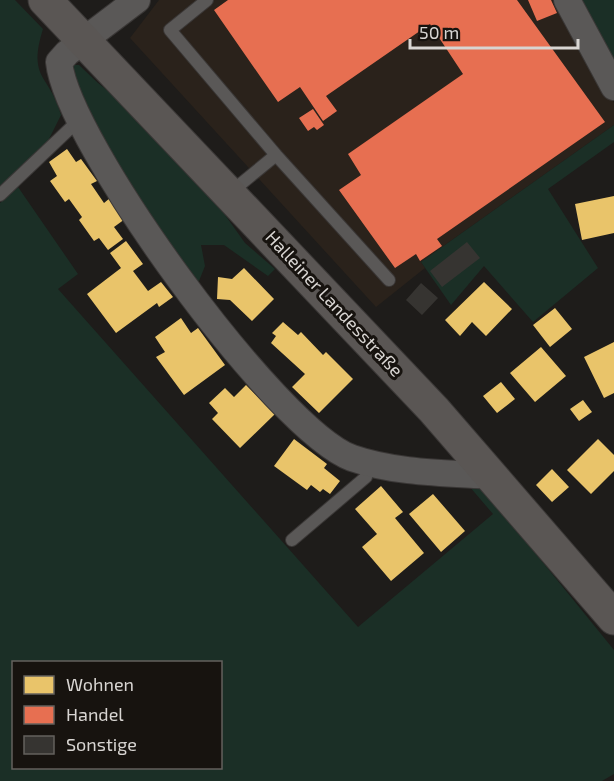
<svg xmlns="http://www.w3.org/2000/svg" width="614" height="781" viewBox="0 0 614 781" font-family="'Exo 2',sans-serif">
<style>
.built{fill:#2a221b}
.green{fill:#1b2f26;fill-rule:evenodd}
.homes{fill:#e9c46a}
.shops{fill:#e76f51}
.building{fill:#363431}
.lines{fill:none;stroke-linecap:round;stroke-linejoin:round}
.service-casing{stroke:#3a3736;stroke-width:14}
.minor-casing{stroke:#3a3736;stroke-width:28}
.secondary-casing{stroke:#3a3736;stroke-width:35}
.service{stroke:#5a5857;stroke-width:12}
.minor{stroke:#5a5857;stroke-width:26}
.secondary{stroke:#5a5654;stroke-width:33}
.labels{text-anchor:middle;stroke-width:6;stroke-linejoin:round;paint-order:stroke}
.street-label{font-size:18px;fill:#d8d5d2;stroke:#17130f}
</style>
<rect width="100%" height="100%" fill="#1e1c1a"/>
<path class="built" d="M159,0h398l57,103v22l-193,137 4,6 -49,39 -246,-269z"/>
<path class="green" d="M0,0h15l28,29c-16,51 7,45 18,86l-15,30 -46,42z
M577,0h37v70z
M75,65h4l19,18 48,38 72,84 27,38 30,26 -7,7 -44,-31h-23l4,21 -6,15 -8,-1c-47,-68 -89,-136 -120,-212z
M614,125v17l-66,47 50,79 -65,54 -49,-56 -33,39 -30,-43z
M18,187l60,87 -20,15 300,338 135,-113 -24,-28 15,4 130,160v124l-12,7h-602v-578zM14,662h206v106h-206z"/>
<path class="homes" d="M67,149l9,13 5,-3 16,22 -6,3 13,19 6,-5 15,21 -11,8 9,12 -15,11 -9,-12 -5,3 -15,-21 3,-3 -13,-18 -4,3 -15,-21 7,-5 -8,-14z
M614,196v37l-32,7 -7,-36z
M126,241l17,23 -10,7 15,20 13,-9 12,15 -14,10 -2,-4 -41,30 -29,-39 34,-26 -11,-15z
M244,268l30,31 -22,22 -22,-21 -13,-1 1,-22 14,2z
M484,282l28,27 -26,27 -14,-14 -12,14 -15,-16z
M555,308l17,21 -22,18 -17,-22z
M181,318l10,15 7,-5 27,37 -41,30 -28,-38 9,-5 -10,-15z
M283,322l15,13 3,-3 22,23 3,-3 27,27 -34,34 -27,-26 13,-13 -34,-31 5,-7 -4,-3z
M614,342v51l-10,5 -20,-41z
M541,347l25,29 -31,26 -25,-29z
M501,382l14,17 -18,14 -14,-17z
M246,385l29,29 -35,34 -28,-29 6,-6 -9,-10 16,-15 9,9z
M583,400l9,12 -13,9 -9,-12z
M294,439l33,25 -3,4 16,13 -10,13 -7,-5 -3,3 -9,-7 -4,5 -33,-24z
M598,439l16,16v16l-23,23 -24,-24z
M552,469l17,18 -17,15 -16,-17z
M381,486l22,26 -8,6 29,35 -33,28 -29,-34 15,-13 -22,-25z
M433,494l32,37 -24,21 -32,-38z"/>
<path class="shops" d="M228,0h289l88,122 -168,117 5,7 -22,15 -4,-7 -21,14 -56,-78 22,-15 -13,-21 115,-80 -33,-50 -104,72 11,15 -14,10 -23,-34 -22,15 -64,-92z
M528,0h23l6,13 -20,8z
M313,109l11,16 -7,5 -3,-3 -6,4 -9,-13z"/>
<path class="building" d="M467,242l13,16 -38,29 -12,-16z
M421,283l17,15 -16,17 -16,-15z"/>
<g class="lines">
<g class="service-casing">
<path id="service" d="M207,0l-37,30 106,125 113,125
M231,192l45,-37
M0,195l80,-76
M292,540l74,-63 4,-15"/>
</g>
<g class="minor-casing">
<path id="minor" d="M137,0l-70,53 -8,9c8,80 217,368 293,396 43,15 93,15 139,18
M567,0l47,87"/>
</g>
<g class="secondary-casing">
<path id="secondary" d="M45,0l389,410 180,208"/>
</g>
<use href="#service" class="service"/>
<use href="#minor" class="minor"/>
<use href="#secondary" class="secondary"/>
</g>
<g class="labels">
<g class="street-label">
<text transform="translate(334 304) rotate(47)" y="6">Halleiner Landesstraße</text>
</g>
</g>
<rect x="12" y="661" width="210" height="108" fill="#17130f" stroke="#64615d" stroke-width="1.5"/>
<rect x="24" y="676" width="30" height="18" fill="#e9c46a" stroke="#64615d" stroke-width="1.5"/>
<text x="66" y="691" font-size="18" fill="#d8d5d2">Wohnen</text>
<rect x="24" y="706" width="30" height="18" fill="#e76f51" stroke="#64615d" stroke-width="1.5"/>
<text x="66" y="721" font-size="18" fill="#d8d5d2">Handel</text>
<rect x="24" y="736" width="30" height="18" fill="#363431" stroke="#64615d" stroke-width="1.5"/>
<text x="66" y="751" font-size="18" fill="#d8d5d2">Sonstige</text>
<path d="M410 39v9h168v-9" fill="none" stroke="#d8d5d2" stroke-width="3"/>
<text x="419" y="39" font-size="18" fill="#d8d5d2" stroke="#17130f" stroke-width="4.5" paint-order="stroke">50 m</text>
</svg>
